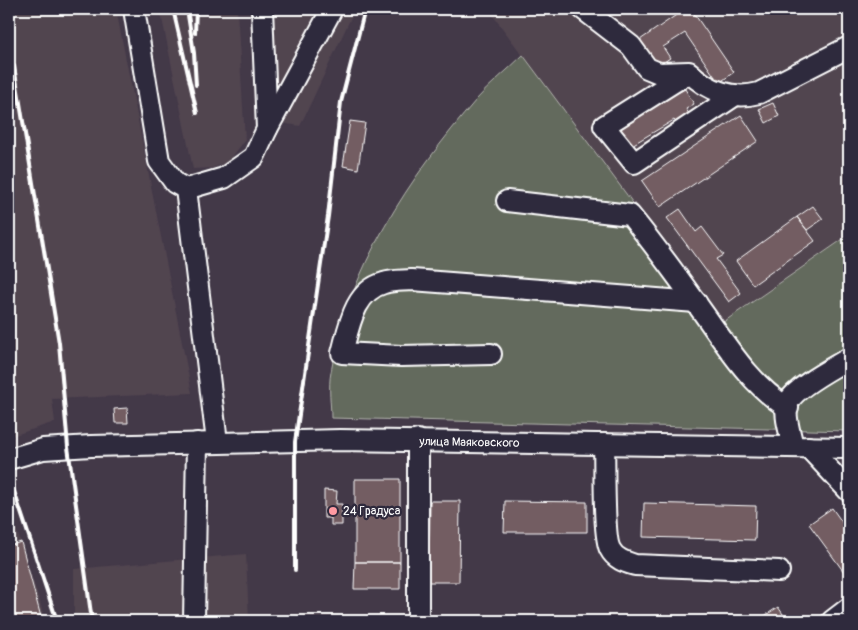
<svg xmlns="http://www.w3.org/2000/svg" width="858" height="630" viewBox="0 0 858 630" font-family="Pangolin,sans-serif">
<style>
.built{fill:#514450}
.green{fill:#646a5d;stroke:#b2b4ae}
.building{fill:#735d62;stroke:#fff}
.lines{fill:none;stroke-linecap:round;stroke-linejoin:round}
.minor-casing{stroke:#fff;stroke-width:24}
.minor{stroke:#2f2a3d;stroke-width:20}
.rail{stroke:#fff;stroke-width:4}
.poi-dot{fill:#ff9aa2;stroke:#2f2a3d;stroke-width:2}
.labels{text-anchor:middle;stroke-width:4.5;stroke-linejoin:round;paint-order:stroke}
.street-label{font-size:12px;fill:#fff;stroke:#2f2a3d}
.poi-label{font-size:12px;fill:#fff;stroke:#2f2a3d;text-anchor:start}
</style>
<rect width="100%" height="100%" fill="#433948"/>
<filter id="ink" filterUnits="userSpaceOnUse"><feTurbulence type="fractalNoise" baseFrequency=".02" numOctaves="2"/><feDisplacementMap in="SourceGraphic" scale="10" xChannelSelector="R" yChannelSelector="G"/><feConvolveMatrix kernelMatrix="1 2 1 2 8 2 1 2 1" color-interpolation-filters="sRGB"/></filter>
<g filter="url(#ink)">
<path class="built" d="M9,9h107l76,384 -140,6 3,23 -46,15z
M160,9h77l8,131 -16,21 -16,7 -20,1z
M270,9h85l-55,117 -26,-4z
M488,9h361v226l-127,88z
M9,506l31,96 5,19h-36z
M246,554l3,67h-175v-52z"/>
<path class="green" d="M523,55l199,268 127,-88v196l-518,-13c0,-14 -3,-31 0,-46 17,-103 78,-194 145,-272 14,-16 32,-30 47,-45z"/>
<path class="building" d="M685,9h6l43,63 -15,11 -34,-50 -22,14 7,11 -15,10 -18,-26z
M685,89l9,15 -8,5 3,5 -13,8 -2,-2 -49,29 -12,-20 60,-39 2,4z
M773,103l6,13 -13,7 -7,-14z
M741,115l17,26 -98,66 -18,-26z
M350,121l15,2 -7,46 -15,-3z
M813,206l10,13 -16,11 -10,-13z
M680,209l16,23 6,-5 21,28 -7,4 25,34 -12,9 -62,-84z
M797,217l18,24 -62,44 -17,-24z
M127,408l1,15h-13l-1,-14z
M355,479h45v83h-45z
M324,490l13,1 -1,13h6v21h-11v-7h-7z
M430,501h30l-1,81h-30z
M505,501l82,1v30h-83z
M644,503l112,3 -1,34 -112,-3z
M832,508l17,24v47l-40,-55z
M21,542l21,79h-33v-75z
M355,562h45v27h-46z
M778,607l10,14h-31z
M514,615l5,6h-13z"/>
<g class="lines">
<g class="minor-casing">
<g id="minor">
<path d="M134,9l25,152 16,22 11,6 38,-11 30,-21 13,-28 -5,-120"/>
<path d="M583,9l48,37 16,22 12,5 30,-1c19,19 44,28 70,21l90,-46"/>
<path d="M688,73l-84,53 30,37 100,-67"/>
<path d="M267,129l65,-120"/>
<path d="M186,189l31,253"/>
<path d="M507,201l123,14c26,32 50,65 74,99 25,35 47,71 84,94"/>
<path d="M491,354l-90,2 -59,-3c7,-26 12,-62 42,-70 9,-3 19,-2 28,-3l284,22"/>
<path d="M604,444c1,20 -1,92 6,105 5,10 15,13 25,16l144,6"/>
<path d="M793,447c-2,-13 -11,-34 -4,-46 8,-15 46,-34 60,-43"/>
<path d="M808,447l41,44"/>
<path id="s1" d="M9,459l34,-10 48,-3 249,-6 509,8"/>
<path d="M194,621l3,-178"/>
<path d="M418,621v-181"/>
<path d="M832,621l17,-13"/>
</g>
</g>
<use href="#minor" class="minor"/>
<path class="rail" d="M173,9l24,104
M187,9l7,44 2,32
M195,33l1,-24
M14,66l45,277 9,104 24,174
M9,476l48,145
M295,570v-128l33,-226 13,-114 24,-93"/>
</g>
</g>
<circle class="poi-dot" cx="333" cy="511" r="5"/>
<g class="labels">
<g class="street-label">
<text dy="4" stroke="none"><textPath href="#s1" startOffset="462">улица Маяковского</textPath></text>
</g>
<g class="poi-label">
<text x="343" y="515">24 Градуса</text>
</g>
</g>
<rect width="858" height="630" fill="none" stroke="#2f2a3d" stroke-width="30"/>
<rect x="15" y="15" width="828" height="600" fill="none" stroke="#fff" stroke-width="2" filter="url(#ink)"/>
</svg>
